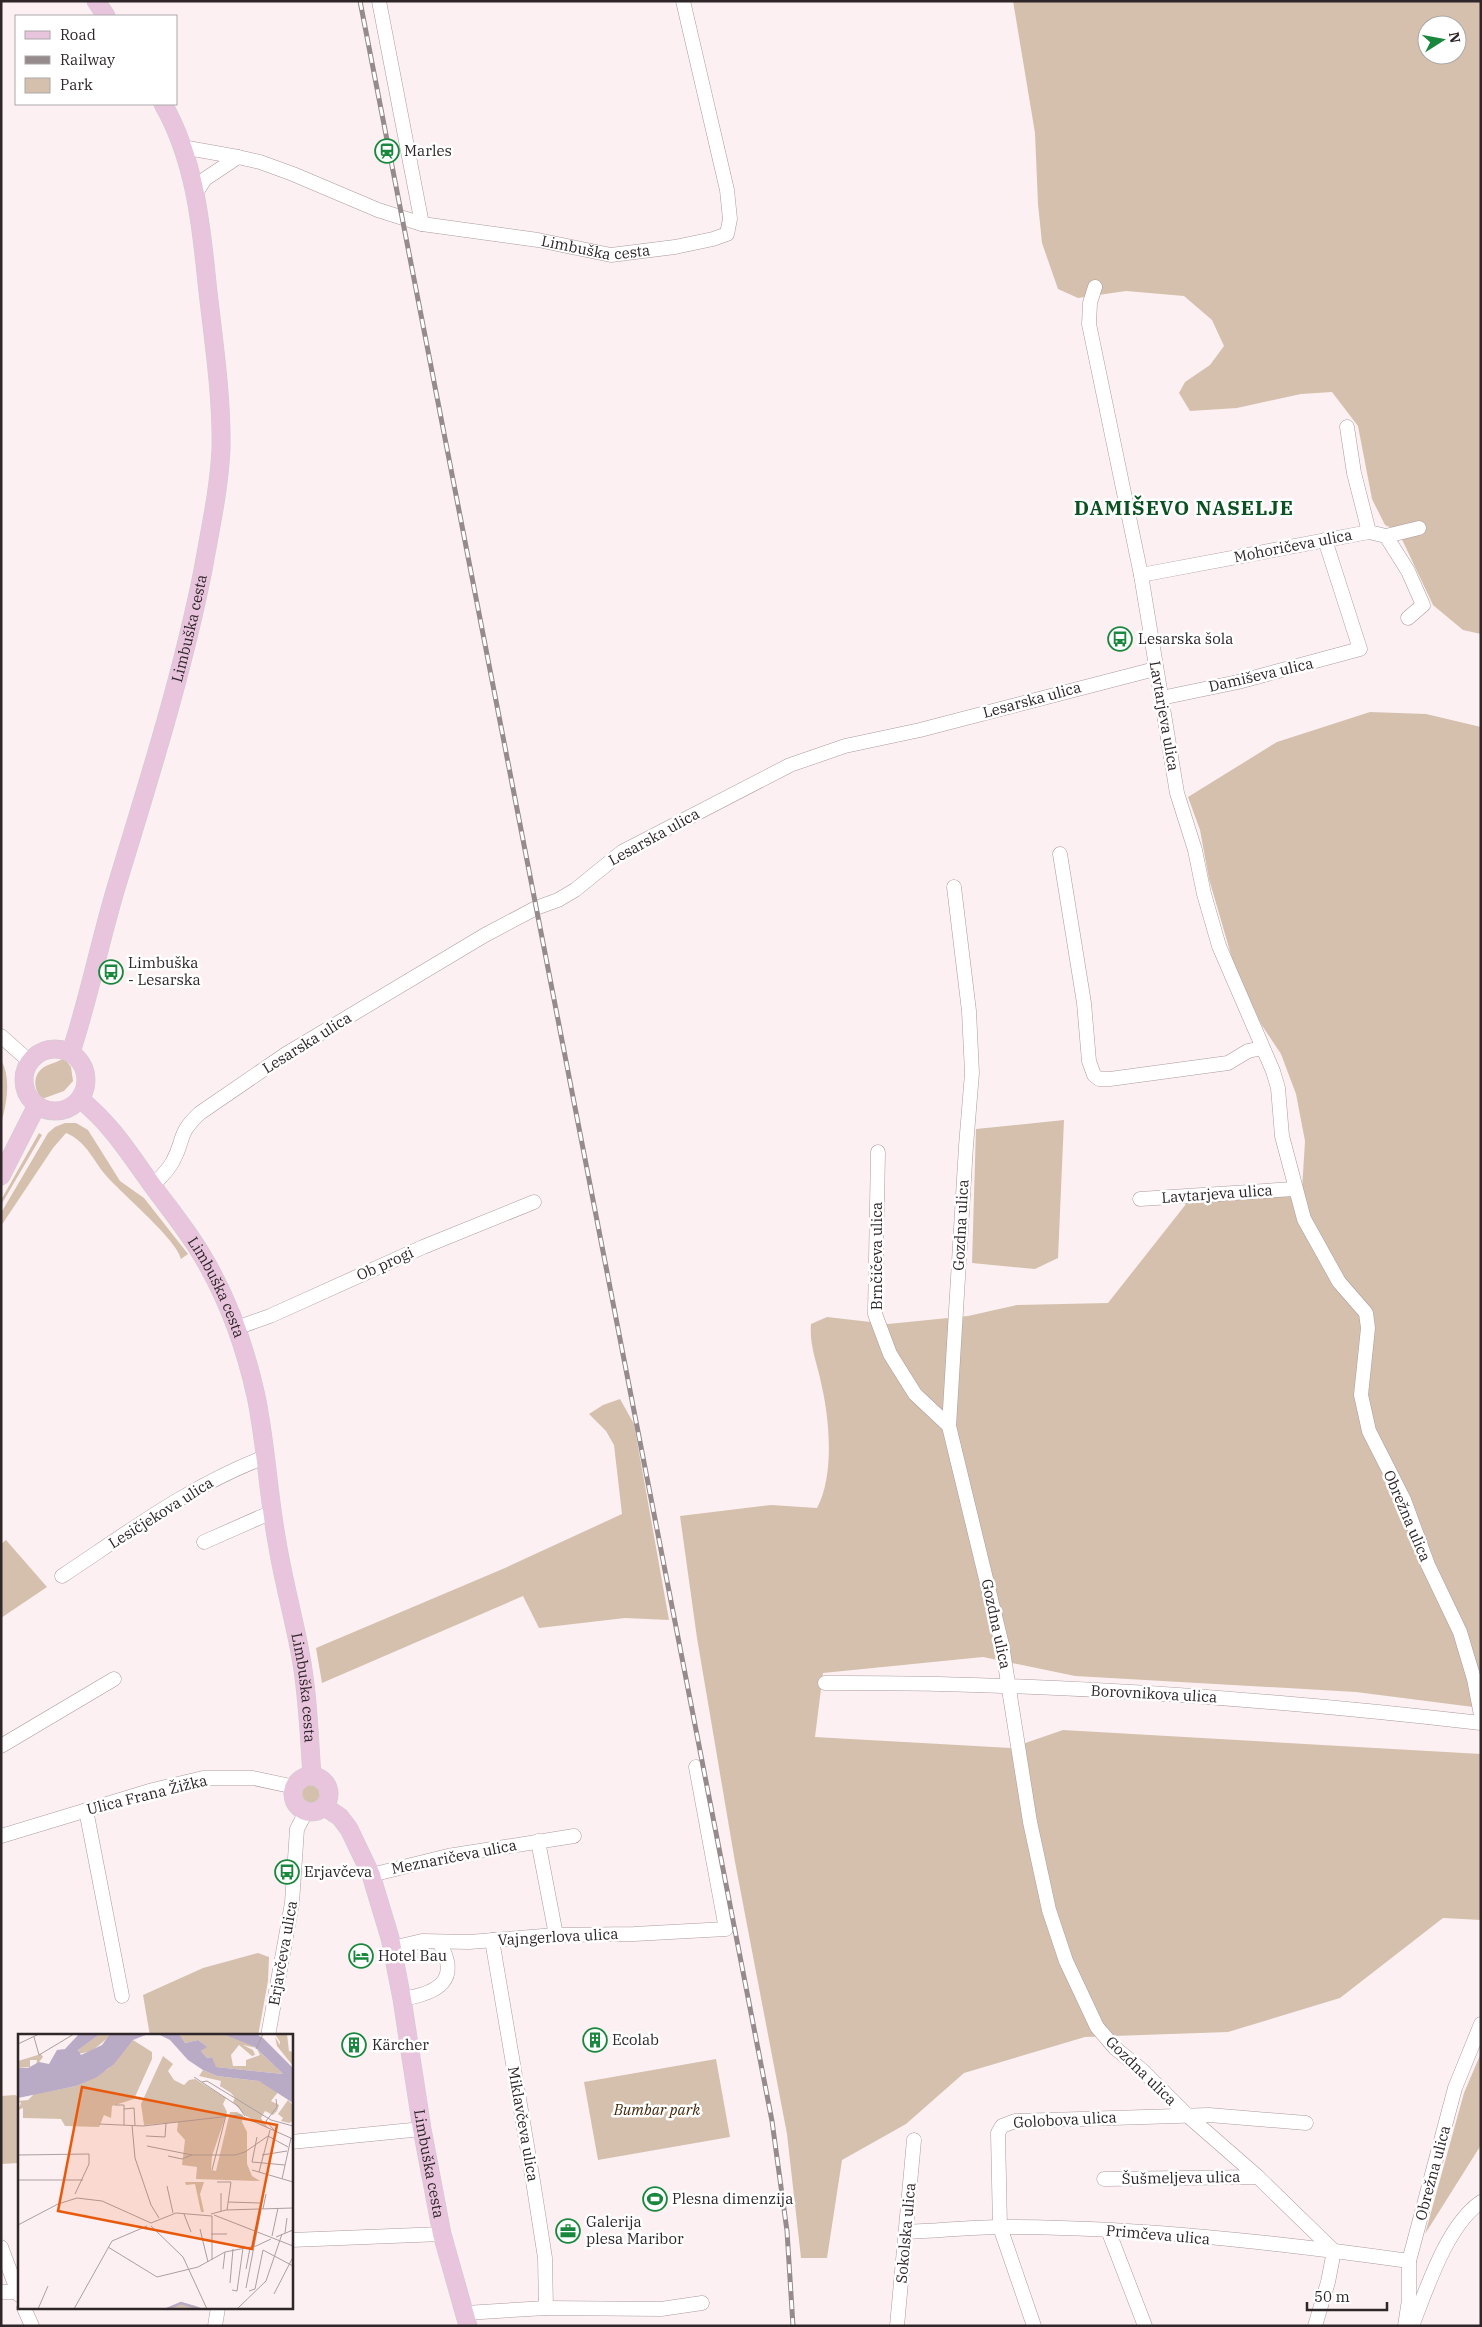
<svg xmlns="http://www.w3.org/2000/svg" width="1482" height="2327" viewBox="0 0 1482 2327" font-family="'IBM Plex Serif',serif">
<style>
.green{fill:#d5c0ad;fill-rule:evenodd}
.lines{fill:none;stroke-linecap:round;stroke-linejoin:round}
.minor-casing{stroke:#ad9b9e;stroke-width:15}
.major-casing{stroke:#d1cfd0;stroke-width:19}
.minor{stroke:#fff;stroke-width:14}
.major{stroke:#e8c4dd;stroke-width:18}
.rail-casing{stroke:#958b8d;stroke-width:5}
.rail{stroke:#fff;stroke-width:3;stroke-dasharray:9;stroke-linecap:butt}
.labels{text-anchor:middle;stroke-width:5;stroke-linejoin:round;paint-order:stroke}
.poi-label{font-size:15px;fill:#2e2628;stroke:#fff;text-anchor:start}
.street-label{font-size:15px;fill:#2e2628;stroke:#fff}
.park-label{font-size:15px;font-style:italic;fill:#43270a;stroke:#fff}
.district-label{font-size:20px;font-weight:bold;letter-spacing:1px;fill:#0b5122;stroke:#fff}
.inset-river{fill:none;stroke:#b9aac6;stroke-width:2.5}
.inset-road{fill:none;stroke:#aa9fa1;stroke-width:1}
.view{fill:#e8590c;fill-opacity:0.15;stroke:#e8590c;stroke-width:2.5}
.inset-edge{fill:none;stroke:#2e2628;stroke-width:2.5}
</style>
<rect width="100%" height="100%" fill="#fcf0f2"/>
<path class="green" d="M1013,1h468v633l-18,-4 -30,-25 -35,-74 -13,-6 -13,-26 -14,-73 -26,-34 -31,2 -64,14 -47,3 -11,-18 6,-11 25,-17 14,-19 -12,-26 -28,-24 -58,-5 -48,7 -20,-9 -16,-46 -4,-39 -3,-71zM1427,25h30v30h-30z
M1370,712l56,2 55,13v981l-125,-16 -281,-16 -92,-19 -160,16 -8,64 196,11 52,-18 418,24v166l-38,-2 -103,80 -112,34 -143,5 -121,36 -58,51 -64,36 -15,98h-26l-14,-124 -52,-272 -38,-224 -17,-122 91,-11 46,3c17,-32 13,-85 5,-121 -4,-22 -13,-41 -11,-63l16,-7 61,7 80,-8 49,-11 91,-2 82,-104 112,-9 3,-49 -9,-47 -15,-40 -20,-30 -27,-59 -25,-86 -9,-49 -12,-33 89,-55z
M64,1058l7,9 2,14 -9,10 -22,8c-9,-10 -10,-26 4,-33 6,-3 12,-4 18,-8z
M1,1060c11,19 5,45 0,65z
M1064,1120l-6,138 -23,11 -63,-6 4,-134z
M65,1123h11l12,7 32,51 24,17 44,56 -7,5c-5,-21 -61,-66 -78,-87 -11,-15 -19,-32 -37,-39l-13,15 -52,78v-13l47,-80 7,-6z
M39,1133l3,2 -41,70v-5z
M620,1399l14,25 35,196 -44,-2 -86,10 -16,-32 -201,87 -6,-35 189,-80 117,-54 -8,-69 -8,-14 -17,-17 14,-9z
M6,1540l41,47 -46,31v-74z
M300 1795a10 10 0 1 1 20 0a10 10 0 1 1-20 0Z
M258,1953l11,4 -1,24 -10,55h-108l-7,-41 60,-27z
M1481,2053v92l-56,89 39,-141z
M716,2059l14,78 -132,23 -14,-78z
M15,2095l4,2v66l-18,1v-68z"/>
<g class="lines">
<g class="minor-casing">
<g id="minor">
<path d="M379,1l43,223"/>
<path d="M182,147l56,10 -33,22 -9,14"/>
<path id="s1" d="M238,157l22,5 33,12 85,36 44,14 116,16 73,15 64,-8 38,-8 14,-5 3,-15 -3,-29 -44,-189"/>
<path d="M1095,287l-5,16 -1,21 52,251 36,218 18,57 9,44 15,52 54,125 5,17 4,48 22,83 35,63 27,31 2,15 -7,67 8,36 35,69 24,65 32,67 14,47 7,36"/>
<path d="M1369,532l17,4 22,35 15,34 -15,13"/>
<path d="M1386,536l33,-8"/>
<path d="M1141,575l228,-43 -15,-59 -7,-46"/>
<path d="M1161,698l77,-16 122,-33 -35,-109"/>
<path d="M1060,854l24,149 5,58 5,14 5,4h11l118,-16 20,-12 14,-3"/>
<path d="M954,887l15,124 3,62 -6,73 -17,280 53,219 28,177 19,88 17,51 31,66 18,21 28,23 44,44 71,62 76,74 -6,31 -13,44"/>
<path d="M1,1036l28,25"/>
<path d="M878,1152l-3,162 15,40 25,40 34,32"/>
<path d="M152,1186c8,-8 16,-15 21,-25 12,-22 4,-27 27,-48l86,-59 199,-119 51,-27 22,-8 17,-10 47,-38 168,-87 55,-19 75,-16 235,-61"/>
<path d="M1140,1199l154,-10"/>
<path d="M236,1328l34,-12 153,-69 111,-45"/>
<path d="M204,1542l68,-30"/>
<path d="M62,1576c65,-43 129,-91 203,-119"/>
<path d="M825,1683c219,-1 438,15 656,40"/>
<path d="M1,1746l113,-67"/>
<path d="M86,1810l36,186"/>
<path d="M1,1836l152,-46 50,-12h50l42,9"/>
<path d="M538,1841l18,94"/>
<path d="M371,1875l77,-19 126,-20"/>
<path d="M492,1940l41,241 12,77 1,50"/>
<path d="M392,1948l30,-7 47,1 87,-7 78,-1 92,-5 -30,-162"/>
<path d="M402,1999c37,-6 59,-19 37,-57"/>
<path d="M268,2036l24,-133 5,-74 9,-17"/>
<path d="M291,2142l131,-13"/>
<path d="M1104,2179l154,-2"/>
<path d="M1108,2230l37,96"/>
<path d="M906,2232c32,-1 64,-5 95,-5 136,0 273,15 408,34"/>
<path d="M291,2240l151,-6"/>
<path d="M1,2247l18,48"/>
<path d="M1,2292h16"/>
<path d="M24,2308l8,18"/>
<path d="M465,2313l81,-5 115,1 41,-6"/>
<path d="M215,2326l3,-18"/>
<path d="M897,2326l17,-186"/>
<path d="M1034,2326l-34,-99 -2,-94 4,-7 13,-5 194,-6 97,8"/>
<path d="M1405,2326l4,-26v-39l46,-173 26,-64"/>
<path d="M1412,2326c15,-38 35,-101 69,-124"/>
</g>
</g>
<g class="major-casing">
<g id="major">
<path d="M96,1l10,15"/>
<circle cx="55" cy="1080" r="31"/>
<path id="s2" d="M71,1052c19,-57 30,-117 48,-174 31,-102 63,-203 84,-308 7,-40 16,-80 18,-121 1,-55 -8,-111 -14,-166 -6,-61 -13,-125 -44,-179"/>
<path id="s3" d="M80,1099c32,26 48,53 72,86 16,22 34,44 48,67 27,44 45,94 56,144 10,48 12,97 21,146 6,37 16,73 23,110 8,41 9,83 12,124"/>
<path d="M1,1176l36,-71"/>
<circle cx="311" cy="1794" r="18"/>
<path id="s4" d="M325,1807l15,10 9,12 22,46 19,63 12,61 20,130 20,105 26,92"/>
</g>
</g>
<use href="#minor" class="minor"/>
<use href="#major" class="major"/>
<g class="rail-casing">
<path id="rail" d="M360,1l412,2120 15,110 6,95"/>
</g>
<use href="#rail" class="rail"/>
</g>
<defs>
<g id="station-ring" transform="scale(1.25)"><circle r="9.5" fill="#fff" stroke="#1a873e" stroke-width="1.5"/><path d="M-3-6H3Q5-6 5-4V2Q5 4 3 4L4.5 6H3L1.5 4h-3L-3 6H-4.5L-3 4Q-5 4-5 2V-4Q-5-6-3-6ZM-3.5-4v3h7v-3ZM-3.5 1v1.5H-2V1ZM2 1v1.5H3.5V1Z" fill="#1a873e"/></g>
<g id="bus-ring" transform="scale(1.25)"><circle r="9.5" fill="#fff" stroke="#1a873e" stroke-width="1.5"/><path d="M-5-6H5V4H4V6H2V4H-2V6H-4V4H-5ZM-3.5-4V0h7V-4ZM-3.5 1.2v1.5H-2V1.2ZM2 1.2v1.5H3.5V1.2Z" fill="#1a873e"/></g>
<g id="hotel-ring" transform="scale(1.25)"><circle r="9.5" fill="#fff" stroke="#1a873e" stroke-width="1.5"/><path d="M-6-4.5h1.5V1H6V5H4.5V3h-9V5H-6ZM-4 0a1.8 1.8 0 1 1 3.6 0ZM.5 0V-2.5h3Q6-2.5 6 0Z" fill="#1a873e"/></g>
<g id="building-ring" transform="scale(1.25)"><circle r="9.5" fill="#fff" stroke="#1a873e" stroke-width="1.5"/><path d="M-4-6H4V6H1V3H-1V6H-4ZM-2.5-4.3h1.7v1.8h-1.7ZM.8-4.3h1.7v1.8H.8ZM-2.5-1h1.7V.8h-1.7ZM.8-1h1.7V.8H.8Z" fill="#1a873e"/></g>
<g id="stadium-ring" transform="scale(1.25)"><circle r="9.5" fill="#fff" stroke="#1a873e" stroke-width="1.5"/><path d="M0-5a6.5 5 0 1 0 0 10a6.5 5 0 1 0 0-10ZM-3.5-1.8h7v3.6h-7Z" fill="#1a873e"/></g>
<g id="office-ring" transform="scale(1.25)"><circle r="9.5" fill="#fff" stroke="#1a873e" stroke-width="1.5"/><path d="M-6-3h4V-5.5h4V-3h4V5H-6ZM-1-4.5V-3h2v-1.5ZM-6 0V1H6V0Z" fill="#1a873e"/></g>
</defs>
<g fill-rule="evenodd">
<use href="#station-ring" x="387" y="151"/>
<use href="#bus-ring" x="1120" y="639"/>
<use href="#bus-ring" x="111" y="972"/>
<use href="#bus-ring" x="287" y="1872"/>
<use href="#hotel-ring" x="361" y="1956"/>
<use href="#building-ring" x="595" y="2040"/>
<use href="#building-ring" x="354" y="2045"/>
<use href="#stadium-ring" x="655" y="2199"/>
<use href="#office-ring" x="568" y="2231"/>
</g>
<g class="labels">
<g class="poi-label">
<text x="404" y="156">Marles</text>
<text x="1138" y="644">Lesarska šola</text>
<text x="128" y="968">Limbuška<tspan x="128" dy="17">- Lesarska</tspan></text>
<text x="304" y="1877">Erjavčeva</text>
<text x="378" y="1961">Hotel Bau</text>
<text x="612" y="2045">Ecolab</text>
<text x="372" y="2050">Kärcher</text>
<text x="672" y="2204">Plesna dimenzija</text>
<text x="586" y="2227">Galerija<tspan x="586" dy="17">plesa Maribor</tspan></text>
</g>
<g class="street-label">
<text dy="5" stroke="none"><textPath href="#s1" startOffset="372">Limbuška cesta</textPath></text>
<text transform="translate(1293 546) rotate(-11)" y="5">Mohoričeva ulica</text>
<text dy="5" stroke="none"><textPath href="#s2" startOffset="440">Limbuška cesta</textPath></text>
<text transform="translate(1261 675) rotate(-13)" y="5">Damiševa ulica</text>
<text transform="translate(1032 700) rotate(-15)" y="5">Lesarska ulica</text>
<text transform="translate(1164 716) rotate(80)" y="5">Lavtarjeva ulica</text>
<text transform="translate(654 837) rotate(-29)" y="5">Lesarska ulica</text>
<text transform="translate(307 1043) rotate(-32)" y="5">Lesarska ulica</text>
<text transform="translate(1217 1194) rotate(-4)" y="5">Lavtarjeva ulica</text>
<text transform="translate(961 1225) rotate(-87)" y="5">Gozdna ulica</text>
<text transform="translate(877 1256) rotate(-90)" y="5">Brnčičeva ulica</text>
<text transform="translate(385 1264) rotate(-24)" y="5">Ob progi</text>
<text dy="5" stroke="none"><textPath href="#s3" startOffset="234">Limbuška cesta</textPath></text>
<text transform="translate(161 1513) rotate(-32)" y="5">Lesičjekova ulica</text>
<text transform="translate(1407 1516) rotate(67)" y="5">Obrežna ulica</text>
<text transform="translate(996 1624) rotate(78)" y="5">Gozdna ulica</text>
<text dy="5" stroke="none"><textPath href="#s3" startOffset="646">Limbuška cesta</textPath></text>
<text transform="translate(1154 1694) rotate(3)" y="5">Borovnikova ulica</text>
<text transform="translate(147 1795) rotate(-14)" y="5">Ulica Frana Žižka</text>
<text transform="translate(454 1857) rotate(-11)" y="5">Meznaričeva ulica</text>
<text transform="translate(558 1937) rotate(-3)" y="5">Vajngerlova ulica</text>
<text transform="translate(283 1953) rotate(-80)" y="5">Erjavčeva ulica</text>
<text transform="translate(1141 2071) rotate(44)" y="5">Gozdna ulica</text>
<text transform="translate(1065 2120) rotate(-3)" y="5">Golobova ulica</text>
<text transform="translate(523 2124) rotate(80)" y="5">Miklavčeva ulica</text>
<text dy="5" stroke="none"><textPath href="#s4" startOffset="379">Limbuška cesta</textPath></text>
<text transform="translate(1433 2173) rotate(-75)" y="5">Obrežna ulica</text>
<text transform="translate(1181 2178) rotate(-1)" y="5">Šušmeljeva ulica</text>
<text transform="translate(906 2233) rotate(-85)" y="5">Sokolska ulica</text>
<text transform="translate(1158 2235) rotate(5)" y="5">Primčeva ulica</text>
</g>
<g class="park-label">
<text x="657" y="2115">Bumbar park</text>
</g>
<g class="district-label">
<text x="1184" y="515">DAMIŠEVO NASELJE</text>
</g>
</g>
<g transform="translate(18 2034)">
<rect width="275" height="275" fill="#fcf0f2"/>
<path d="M82,0l11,1 -19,16 -14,3 1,-5zM205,0l23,8 10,6 -13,-3 10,5 2,5 -3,1 -13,-11 -8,10 2,11h13v-6l14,-5 -3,-6 26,25 -68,-7 -3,-10 -5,1 -6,-7 5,-4 -1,-2 -7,-5 -13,3 -5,-8zM257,0h12l2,17 4,1v14l-16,-20 -2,-9 5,8v-3zM115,6l19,12v7l-18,40 -22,7 -1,12 -7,-3 -5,12 -34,-1 -4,-7 -38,-1v-10l-5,2 3,-7 -3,-2 10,-1 6,-6 42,-8 32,-17zM23,20l2,3 -7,9 1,-6h-7v7l-12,1v-7zM145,22l10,8 -5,7 6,9 10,5 5,-5 6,-1 31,19 -3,6 4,8 -15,44 -1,14 5,1 14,-59h7l6,3 -1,7 5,10v32l5,12 8,5 -64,-2 1,-12 -15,-2 3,-25 -8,-9 1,-9 -34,3 -3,-21zM185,36l14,6 42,5 20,10 -8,10 8,4 -2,6 -4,4 -8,-4 -4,7 7,10 -22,-12 -13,-14 2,-4 -4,-5 -11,-7 1,-5 -22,-5zM270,66l5,5v16l-4,2 -8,-2 2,-3 -5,-4zM167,148h19l-4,12 4,18h-3l-6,-28 -9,1zM163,268l15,4 5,3h-35z" fill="#d5c0ad"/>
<path d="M61,0h21l-22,16 3,5 21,-10 8,-11h38l-15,6 -19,24 -17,13 -21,9 -58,12v-30h10l11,-6 10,2 8,-14 8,-1zM165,0l-3,1 5,8 13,-3 7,5 2,2 -6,4 6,7 5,-1 4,10 67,7 -28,-27 -32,-13h33l7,4 30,30v35l-34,-22 -42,-5 -14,-6 -15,-10 -18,-20 -10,-5z" fill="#b9aac6"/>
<path class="inset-river" d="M149,275l14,-6 19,6"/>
<path class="inset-road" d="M16,3l5,18 35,-21M0,10l21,-10M238,15l7,-15M176,43l44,29 7,10M184,48l5,-1 64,39 22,6M97,71h9v20M106,75l10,-1 1,17M81,90l44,2 96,-11 54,24M114,91l3,33 16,47 8,13M256,96l-8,-9 11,-14 -1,-8M128,102l19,1 1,-14M239,103l-5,25 33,3M129,112l45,9h43l10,-3 23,-16 20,11M0,121l71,-1v10l-14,30M244,121l25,-4M150,122l14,3 10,-4M194,136l14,-55M234,136l41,12M241,138l11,-42M264,145l9,-41M0,146h65M199,148h14l-4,28M149,152l6,27M210,168l32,1M245,175l3,-15M203,177v-18M166,180l7,18M193,180l15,-4 67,-2M196,181l79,31M194,182v44M133,189l25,-10 36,3M0,191l40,-21 19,-6 25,3 49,22M133,192l32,31 24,52M182,195l8,33M267,199l2,-15M193,200h16M254,202l6,-28M258,203l17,-7M90,213l49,30 41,-10 27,-15 31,-6 15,-7M245,216l30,16M205,235l2,-17M228,235l4,-21M212,249l3,-34M228,254l15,-78M214,256l5,1 6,-43M231,257l6,-2 8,-39M256,260l19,-37M20,275l10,-23M56,275l38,-68 35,-15M219,275l29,-28 16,-47"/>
<path class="view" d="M64,53l195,38 -25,124 -194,-38z"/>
<rect width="275" height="275" class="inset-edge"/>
</g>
<rect width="1482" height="2327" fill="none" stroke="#2e2628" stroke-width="5"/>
<rect x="15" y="15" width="162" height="90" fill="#ffffff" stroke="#aba8a9"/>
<rect x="25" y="31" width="25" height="8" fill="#e8c4dd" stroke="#aba8a9"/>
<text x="60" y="40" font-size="15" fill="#2e2628">Road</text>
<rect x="25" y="56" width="25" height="8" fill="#958b8d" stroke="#aba8a9"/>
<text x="60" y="65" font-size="15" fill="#2e2628">Railway</text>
<rect x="25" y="78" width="25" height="15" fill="#d5c0ad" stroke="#aba8a9"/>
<text x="60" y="90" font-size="15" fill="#2e2628">Park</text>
<g transform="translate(1442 40) rotate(79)"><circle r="24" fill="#ffffff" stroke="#aba8a9"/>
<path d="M0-4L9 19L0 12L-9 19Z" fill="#1a873e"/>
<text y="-8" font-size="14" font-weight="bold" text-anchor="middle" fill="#2e2628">N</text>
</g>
<path d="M1307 2302v8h80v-8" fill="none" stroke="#2e2628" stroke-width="2.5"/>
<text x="1314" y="2302" font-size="15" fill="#2e2628" stroke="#ffffff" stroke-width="4" paint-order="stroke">50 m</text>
</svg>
